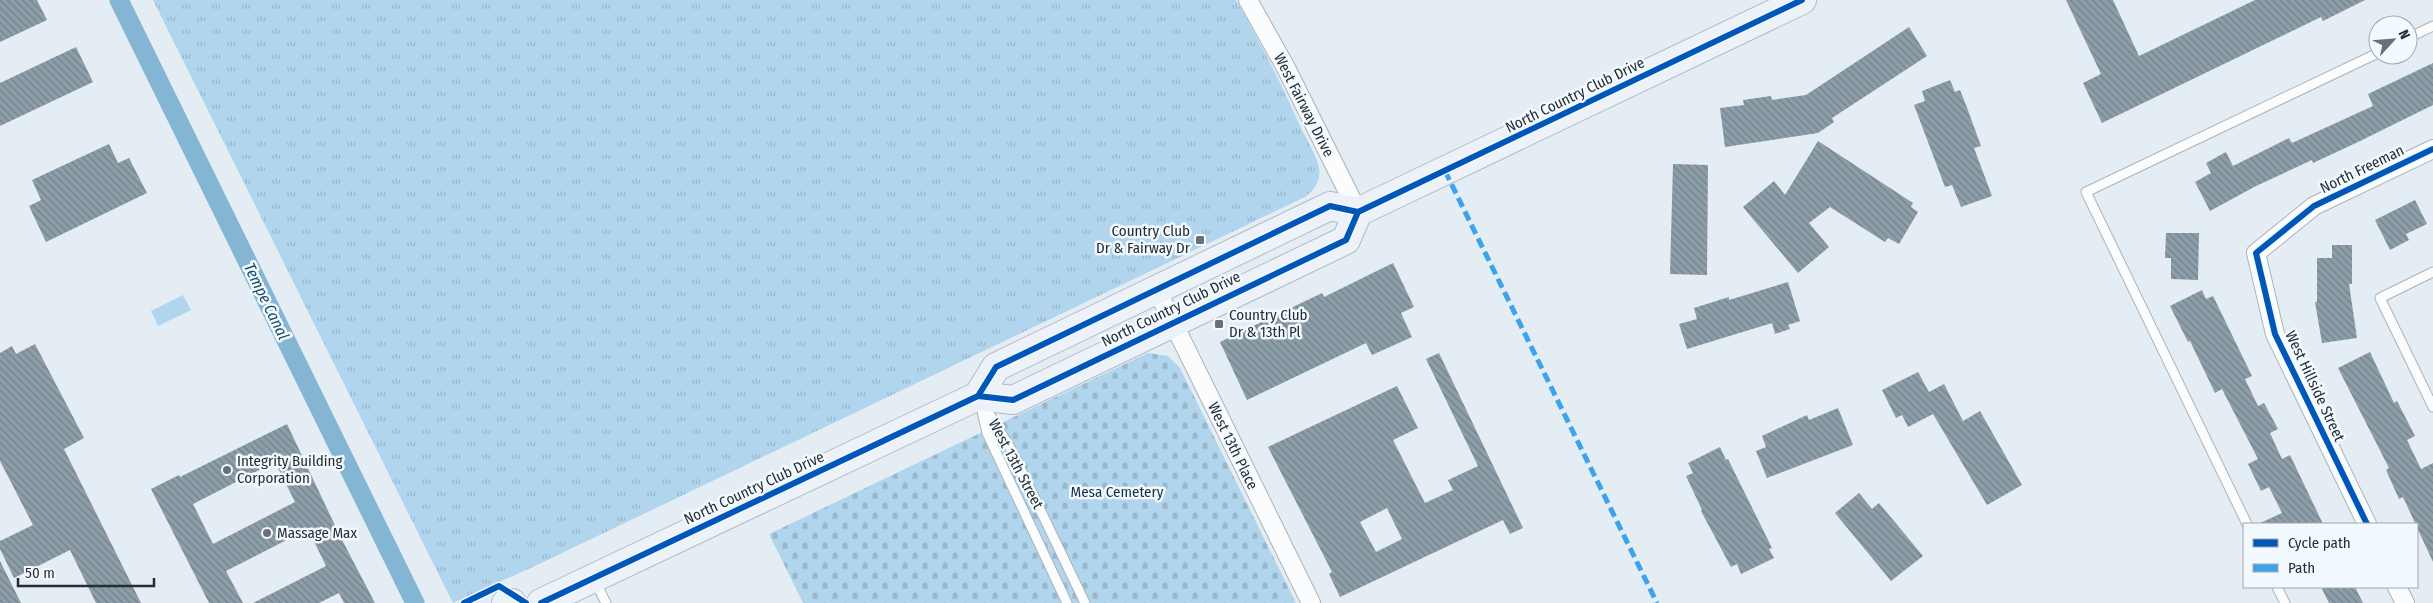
<svg xmlns="http://www.w3.org/2000/svg" width="2433" height="603" viewBox="0 0 2433 603" font-family="'Fira Sans Condensed',sans-serif">
<style>
.grass{fill:url(#grass-tufts)}
.cemetery{fill:url(#cemetery-stones)}
.pitch{fill:#b1d5ed}
.lines{fill:none;stroke-linecap:round;stroke-linejoin:round}
.canal{stroke:#84b6d4;stroke-width:19}
.building{fill:url(#building-back-hatch);fill-rule:evenodd}
.lane-casing{stroke:#acb3b8;stroke-width:11}
.street-casing{stroke:#acb3b8;stroke-width:20}
.primary-casing{stroke:#b1bdc5;stroke-width:30}
.lane{stroke:#fbfcfd;stroke-width:9}
.street{stroke:#fbfcfd;stroke-width:18}
.primary{stroke:#ecf2f7;stroke-width:28}
.quiet{stroke:#3ea3eb;stroke-width:5;stroke-dasharray:10 5;stroke-linecap:butt}
.cycleway-casing{stroke:#f3faff;stroke-width:9}
.cycleway{stroke:#0057b8;stroke-width:6}
.poi-dot{fill:#697176;stroke:#f3faff;stroke-width:2}
.labels{text-anchor:middle;stroke-width:5;stroke-linejoin:round;paint-order:stroke}
.street-label{font-size:15px;fill:#272e32;stroke:#f3faff}
.poi-label{font-size:15px;fill:#272e32;stroke:#f3faff;text-anchor:start}
.park-label{font-size:15px;fill:#143244;stroke:#f3faff}
.water-label{font-size:16px;font-style:italic;fill:#174b68;stroke:#f3faff}
</style>
<defs>
<pattern id="grass-tufts" width="24" height="20" patternUnits="userSpaceOnUse" patternTransform="scale(1.25)"><rect width="24" height="20" fill="#b1d5ed"/><path d="M3 7l-1-3M5 7V3M7 7l1-3M15 17l-1-3M17 17v-4M19 17l1-3" fill="none" stroke="#98b7cc"/></pattern>
<pattern id="cemetery-stones" width="16" height="16" patternUnits="userSpaceOnUse" patternTransform="scale(1.25)"><rect width="16" height="16" fill="#b1d5ed"/><path d="M2 7V4a2 2 0 0 1 4 0v3zM10 15v-3a2 2 0 0 1 4 0v3z" fill="#98b7cc"/></pattern>
<pattern id="building-back-hatch" width="6" height="6" patternUnits="userSpaceOnUse" patternTransform="scale(1.25)"><rect width="6" height="6" fill="#8d9ea9"/><path d="M-1 5l2 2M0 0l6 6M5-1l2 2" fill="none" stroke="#73818a"/></pattern>
</defs>
<rect width="100%" height="100%" fill="#e4edf4"/>
<path class="grass" d="M153,0h1083c24,41 45,83 64,126 6,13 16,28 19,42 2,12 -4,22 -14,29l-770,369 -82,37z"/>
<path class="cemetery" d="M1148,353l20,3 12,12 116,235h-493l-34,-69z"/>
<path class="pitch" d="M183,295l8,15 -33,16 -7,-15z"/>
<g class="lines">
<path class="canal" d="M119,0l296,603"/>
</g>
<path class="building" d="M0,0h37l10,20 -47,22z
M2066,0h47l26,56 116,-56h110l-42,21 -2,-4 -219,106 -19,-40 18,-9z
M1909,27l18,29 -95,62 2,4 -16,11 -93,14 -5,-39 24,-3 -1,-5 28,-4 1,4 34,-5z
M76,47l17,35 -93,44v-43z
M2433,63v42l-75,37 -45,21 -1,-3 -56,26 -46,25 -15,-29 16,-9 -5,-10 20,-11 7,14 56,-28 3,5 81,-37 -5,-12z
M1950,80l5,12 5,-2 6,15 15,41 -7,2 18,48 -31,11 -9,-22 -7,2 -31,-82 11,-4 -3,-10z
M1818,141l95,62 -2,4 7,5 -19,32 -11,-6 -3,4 -55,-35 -21,16 20,24 -31,26 -55,-66 31,-26 11,14z
M109,144l9,19 11,-5 18,35 -101,49 -17,-36 12,-6 -9,-20z
M1673,164l35,1 -1,110 -37,-1z
M2415,200l12,24 -21,10 3,6 -19,10 -15,-30z
M2166,233h33l-1,47 -27,-1v-21h-6z
M2332,245h20v39h-3l8,54 -35,5 -7,-41h2v-44h15z
M1393,263l21,44 -13,6 11,24 -40,18 -6,-12 -119,57 -27,-58 102,-49 2,4z
M1788,282l12,39 -12,4 2,4 -15,5 -3,-11 -85,26 -8,-25 18,-5 -3,-11 35,-11v3z
M2202,290l4,9 7,-3 39,80 -7,3 13,27 6,-3 14,26 -8,4 12,26 8,-4 33,69h-65l24,-11 -13,-26 -8,4 -13,-27 10,-5 -36,-70 -7,4 -25,-52 -2,1 -18,-36z
M35,344l49,94 -20,11 77,154h-45l-26,-53 -56,28 -14,-29v-8l33,-16 -33,-64v-108l12,-7 4,8z
M2370,352l24,51 3,-2 18,35 -8,4 14,29 12,-6v99l-30,-65 -4,2 -13,-29 3,-2 -51,-100z
M1439,353l84,175 -13,6 -7,-14 -163,77 -11,-23 3,-2 -64,-125 129,-61 21,42 -25,12 32,63 28,-13 -5,-10 30,-14 -52,-107zM1387,508l15,31 -26,13 -16,-30z
M1918,372l11,20 15,-8 19,37 17,-10 42,74 -35,20 -54,-91 -25,13 -6,-12 -6,3 -14,-28z
M1838,408l15,37 -86,33 -11,-27 10,-4 -4,-11 45,-21 2,5z
M287,424l53,112 35,67h-31l-5,-10 -20,10h-66l73,-37 -18,-37 -82,42 17,32h-34l-58,-114 28,-14 1,2zM275,462l20,40 -82,42 -20,-40z
M1720,447l6,13 2,-1 44,89 -3,1 5,9 -33,16 -4,-10 -6,3 -30,-56 1,-1 -16,-34 7,-3 -5,-10z
M1859,493l13,16 7,-6 44,53 -32,25 -56,-68z
M0,561l21,42h-21z
M2321,587h34l8,16h-34z"/>
<g class="lines">
<g class="lane-casing">
<path id="lane" d="M2408,38l25,-12
M2433,272l-53,26 53,109
M982,402l29,47 74,154
M980,403l7,30 80,170
M2247,524l-161,-332 292,-139
M595,581l11,22
M2277,587l8,16"/>
</g>
<g class="street-casing">
<path id="street" d="M1248,0l38,68 72,144
M1156,288l155,315
M2367,524l-92,-190 -19,-81 58,-47 119,-57
M2397,587l8,16"/>
</g>
<g class="primary-casing">
<path id="primary" d="M978,396l35,4 333,-160 12,-28
M506,603h6
M541,603l437,-207 18,-29 334,-161 28,6 444,-212"/>
</g>
<use href="#lane" class="lane"/>
<use href="#street" class="street"/>
<use href="#primary" class="primary"/>
<path class="quiet" d="M1445,171l212,432"/>
<g class="cycleway-casing">
<path id="cycleway" d="M978,396l35,4 333,-160 12,-28
M2367,524l-92,-190 -19,-81 58,-47 119,-57
M464,603l35,-17 27,17
M541,603l437,-207 18,-29 334,-161 28,6 444,-212"/>
</g>
<use href="#cycleway" class="cycleway"/>
</g>
<g class="poi-dot">
<rect x="1195" y="235" width="10" height="10" rx="2.5"/>
<rect x="1214" y="319" width="10" height="10" rx="2.5"/>
<circle cx="227" cy="470" r="5"/>
<circle cx="267" cy="533" r="5"/>
</g>
<g class="labels">
<g class="street-label">
<text transform="translate(1575 95) rotate(-26)" y="5">North Country Club Drive</text>
<text transform="translate(1304 105) rotate(63)" y="5">West Fairway Drive</text>
<text transform="translate(2362 169) rotate(-26)" y="5">North Freeman</text>
<text transform="translate(1171 309) rotate(-26)" y="5">North Country Club Drive</text>
<text transform="translate(2315 386) rotate(65)" y="5">West Hillside Street</text>
<text transform="translate(1233 446) rotate(64)" y="5">West 13th Place</text>
<text transform="translate(1016 464) rotate(62)" y="5">West 13th Street</text>
<text transform="translate(754 488) rotate(-25)" y="5">North Country Club Drive</text>
</g>
<g class="poi-label">
<text x="1190" y="236" text-anchor="end">Country Club<tspan x="1190" dy="17">Dr &amp; Fairway Dr</tspan></text>
<text x="1229" y="320">Country Club<tspan x="1229" dy="17">Dr &amp; 13th Pl</tspan></text>
<text x="237" y="466">Integrity Building<tspan x="237" dy="17">Corporation</tspan></text>
<text x="277" y="538">Massage Max</text>
</g>
<g class="park-label">
<text x="1117" y="497">Mesa Cemetery</text>
</g>
<g class="water-label">
<text transform="translate(267 301) rotate(64)" y="6">Tempe Canal</text>
</g>
</g>
<rect x="2243" y="523" width="175" height="65" fill="#f3faff" stroke="#a1a8ad"/>
<rect x="2253" y="539" width="25" height="8" fill="#0057b8" stroke="#a1a8ad"/>
<text x="2288" y="548" font-size="15" fill="#272e32">Cycle path</text>
<rect x="2253" y="564" width="25" height="8" fill="#3ea3eb" stroke="#a1a8ad"/>
<text x="2288" y="573" font-size="15" fill="#272e32">Path</text>
<g transform="translate(2393 40) rotate(64)"><circle r="24" fill="#f3faff" stroke="#a1a8ad"/>
<path d="M0-4L9 19L0 12L-9 19Z" fill="#697176"/>
<text y="-8" font-size="14" font-weight="bold" text-anchor="middle" fill="#272e32">N</text>
</g>
<path d="M18 578v8h136v-8" fill="none" stroke="#272e32" stroke-width="2.5"/>
<text x="25" y="578" font-size="15" fill="#272e32" stroke="#f3faff" stroke-width="4" paint-order="stroke">50 m</text>
</svg>
